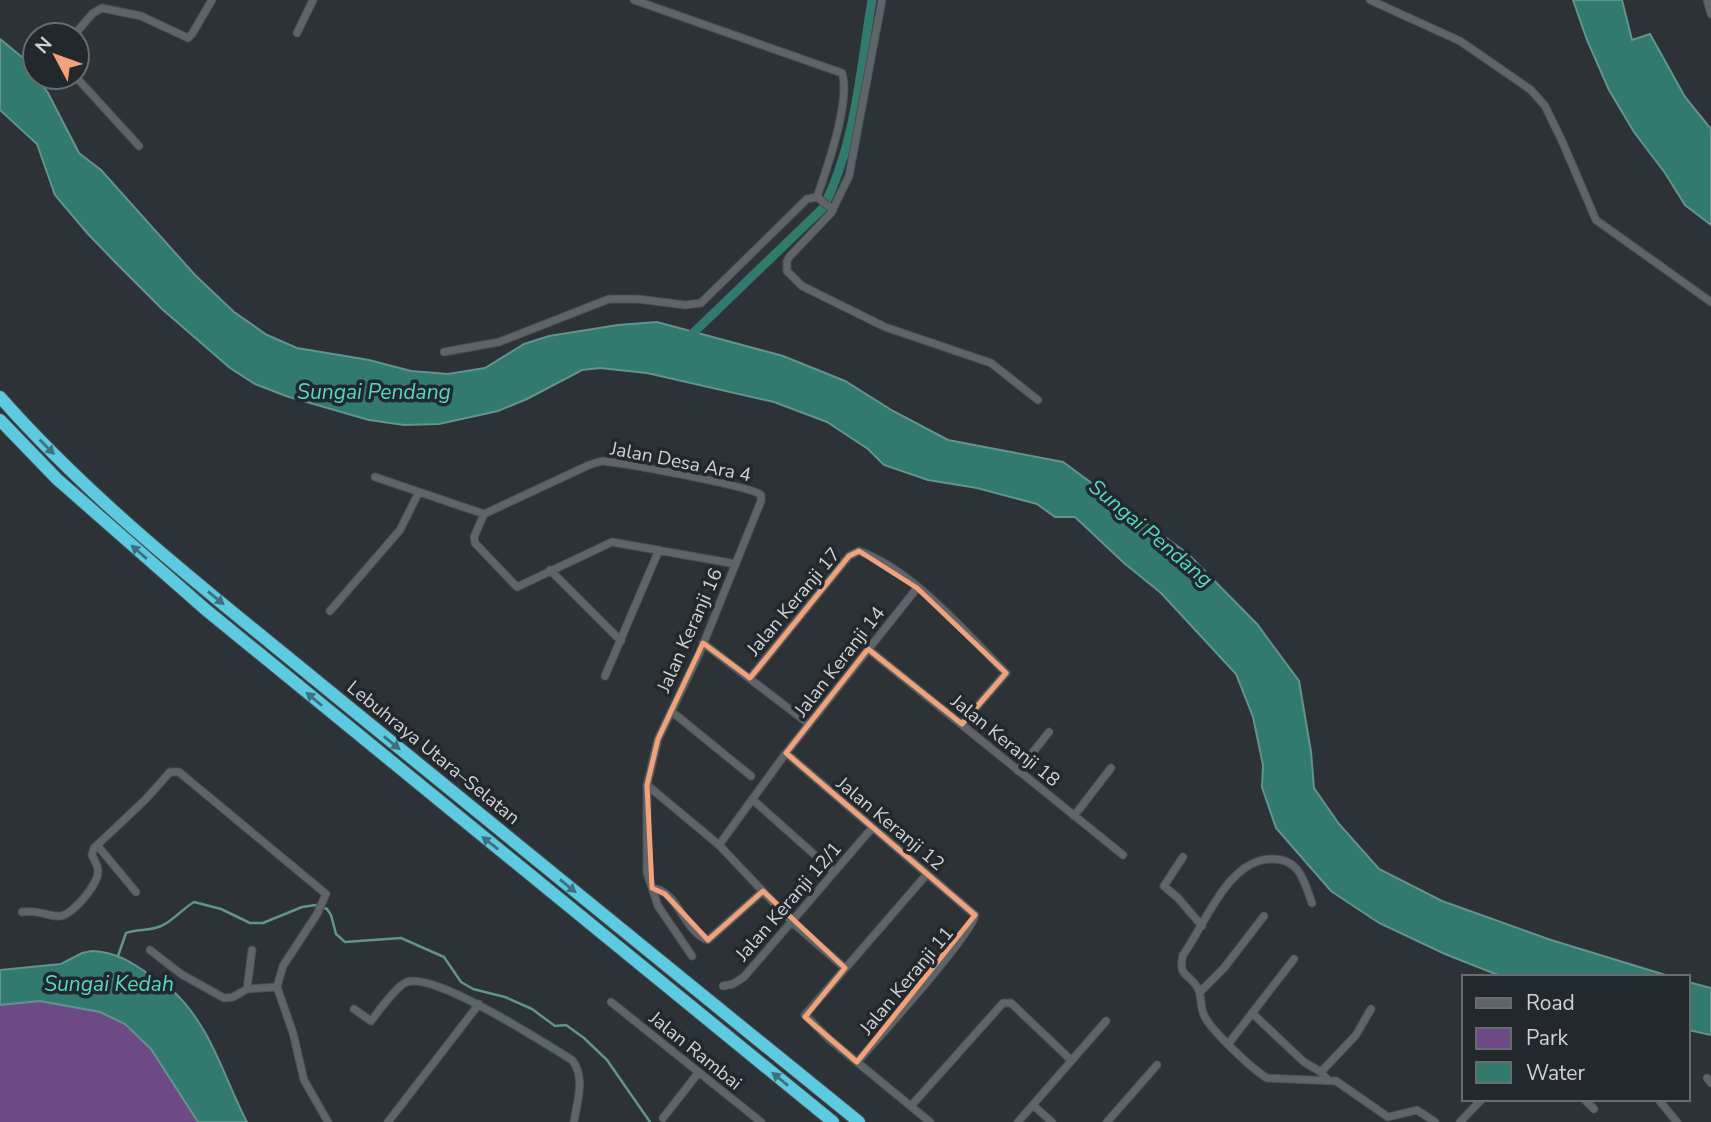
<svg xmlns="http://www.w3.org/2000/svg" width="1711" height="1122" viewBox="0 0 1711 1122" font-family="'Nunito Sans',sans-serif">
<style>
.green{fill:#6d4a85}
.water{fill:#32796e;stroke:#61948d;stroke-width:2}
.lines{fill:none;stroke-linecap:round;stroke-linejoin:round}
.stream{stroke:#61948d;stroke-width:2.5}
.canal{stroke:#32796e;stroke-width:9}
.street-casing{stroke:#494e51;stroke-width:9}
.highway-casing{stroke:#494e51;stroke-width:14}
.street{stroke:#5e6468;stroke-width:7}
.highway{stroke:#5ccbe2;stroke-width:12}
.oneway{fill:#3d717e}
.marked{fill:none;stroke:#f1a27b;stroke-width:5;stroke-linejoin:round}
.labels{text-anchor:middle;stroke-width:7;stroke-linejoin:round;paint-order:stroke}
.street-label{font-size:19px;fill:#cfd2d5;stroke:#23282c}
.water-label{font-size:21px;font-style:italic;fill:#52dac5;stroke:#23282c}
</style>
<rect width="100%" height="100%" fill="#2d3236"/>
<path class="green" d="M40,1001c19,3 40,5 59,11 50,15 71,70 99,110h-198v-117z"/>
<path class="water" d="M1573,0h49l10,40 18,-6 35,63 26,32v96l-26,-20 -20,-32 -31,-41 -25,-42 -22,-50z
M0,39l23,19 25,35 31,60 22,17 94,105 39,37 33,23 30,13 72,12 42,11 37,3 37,-6 39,-24 25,-8 69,-11 39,-3 126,34 62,25 48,30 55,29 115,22 125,92 69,70 42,57 12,71 3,36 25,36 40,45 63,32 109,39 121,37h-169l-58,-23 -66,-31 -48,-32 -55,-63 -14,-41 1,-22 -10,-48 -17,-43 -75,-81 -37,-30 -49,-46h-20l-18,-13 -60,-16 -49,-8 -44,-15 -16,-16 -41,-27 -53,-20 -127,-29 -47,-5 -18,2 -55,29 -29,12 -59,13 -35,1 -35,-5 -83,-24 -31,-12 -25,-16 -68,-59 -43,-43 -31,-32 -33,-39 -18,-51 -37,-34z
M92,951c24,1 40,11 59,25 7,5 15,9 22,15 38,35 51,87 74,131h-49l-47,-73 -26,-25 -25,-12 -60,-11 -40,4v-35l61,-6 21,-11z
M1688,982l23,6v47l-23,-5z"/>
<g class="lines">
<path class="stream" d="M118,956l8,-23c12,-4 24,-2 35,-7 11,-4 21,-17 33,-24l27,7 29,14h13l39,-16 14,-2 11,4 4,6 5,19 9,8 56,-4 43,19 17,25 12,7 32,8 27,12 23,17 11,-1 18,13 23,22 43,62"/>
<path class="canal" d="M687,339l136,-131c33,-64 37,-138 49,-208"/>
<g class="street-casing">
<path id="street" d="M634,0l208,73c9,28 -15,95 -25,124
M882,0l-33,176 -18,37 -41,43 -3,5v10l15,15 83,41 106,36 47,37
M1370,0l90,41 71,49 14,16 17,35 34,79 115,82
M1707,0l4,14
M297,33l16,-33
M74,35l19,-22 9,-5 39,8 47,22 4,-4 20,-34
M76,77l63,69
M444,352l55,-10 110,-43h29l47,6 16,-2 106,-104 10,-2 16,13
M375,477l109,37
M484,514l105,-49 13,-4c22,2 149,25 159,34v6l-61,151 -42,87 -11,46v88l11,33 34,50
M484,514l-10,23 1,6 42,44 95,-45 124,22
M550,570l71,71
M330,611l70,-81 19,-38
M703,643l106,81
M868,649l255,206
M605,676l54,-126
M750,678l99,-122 10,-5c54,19 107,82 147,122l-44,51
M671,711l80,65
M786,753l189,162c-1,17 -100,127 -118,147
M1018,771l31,-39
M647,785l72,60 73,77 53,46
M753,800l81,72
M1074,816l37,-48
M97,845l39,47
M719,845l67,-92 131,-165
M1183,857l-19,29 14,12 24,28
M927,874l-122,141 24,24 101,83
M652,888c27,3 32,45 56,52l55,-49
M1312,903c-8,-22 -12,-44 -40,-44 -44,0 -66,64 -89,96 -6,24 9,18 16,36 3,9 1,18 6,26 7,14 48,53 62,61l69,3 52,36 29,-7 18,12
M22,912c17,-3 26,5 38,4 13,-1 39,-33 38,-45 0,-6 -4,-11 -6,-16l2,-7 51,-48 25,-28h9l147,122 -9,20 -34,52 -6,21 16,46 11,47 24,42
M150,950l31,24 43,24 9,-1 14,-8 30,-2
M723,986l10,-2 11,-7 128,-149
M247,989l5,-39
M1200,992l24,-24 40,-52
M611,1002l150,120
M354,1009l17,12c8,-10 25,-35 36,-39 28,-10 137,61 165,78 14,17 5,42 2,62
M1252,1013l52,49 17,10 6,7
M1229,1043l65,-84
M1321,1072l35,-37 15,-26
M1707,1078l4,5
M1584,1099l10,10
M1658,1099l19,23
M1033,1105l19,17
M911,1106l92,-103h8l60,57
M663,1118l36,-46
M388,1122l91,-118
M1018,1122l88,-101
M1107,1122l50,-57
M1460,1122l22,-23"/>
</g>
<g class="highway-casing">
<path id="highway" d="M0,397c97,110 215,200 328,293 176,145 354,288 531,432
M0,420l57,59 148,130 628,513"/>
</g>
<use href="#street" class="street"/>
<use href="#highway" class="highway"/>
</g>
<defs><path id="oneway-solid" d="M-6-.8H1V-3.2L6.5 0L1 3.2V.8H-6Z" transform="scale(1.75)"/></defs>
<g class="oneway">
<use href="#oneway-solid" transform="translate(47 447) rotate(45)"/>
<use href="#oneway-solid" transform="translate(139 552) rotate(-139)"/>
<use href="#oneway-solid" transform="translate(216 598) rotate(39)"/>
<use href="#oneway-solid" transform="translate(314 699) rotate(-140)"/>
<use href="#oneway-solid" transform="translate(392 743) rotate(39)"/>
<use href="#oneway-solid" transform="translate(490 843) rotate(-142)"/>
<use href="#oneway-solid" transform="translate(568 886) rotate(39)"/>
<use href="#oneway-solid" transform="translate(780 1079) rotate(-141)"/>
</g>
<path class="marked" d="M859,551l58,37 89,85 -44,51 -94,-75 -82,104 189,162 -118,147 -52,-45 40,-49 -82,-77 -55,49 -43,-46 -13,-6 -5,-103 11,-46 45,-96 47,35 99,-122z"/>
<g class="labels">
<g class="street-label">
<text transform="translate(681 461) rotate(11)" y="7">Jalan Desa Ara 4</text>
<text transform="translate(793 601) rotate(-50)" y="7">Jalan Keranji 17</text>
<text transform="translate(689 630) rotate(-66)" y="7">Jalan Keranji 16</text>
<text transform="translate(839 661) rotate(-52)" y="7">Jalan Keranji 14</text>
<text transform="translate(1006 740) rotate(39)" y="7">Jalan Keranji 18</text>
<text transform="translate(434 752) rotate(39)" y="7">Lebuhraya Utara–Selatan</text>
<text transform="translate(891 823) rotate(40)" y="7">Jalan Keranji 12</text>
<text transform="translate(788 901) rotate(-49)" y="7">Jalan Keranji 12/1</text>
<text transform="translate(906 980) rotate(-50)" y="7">Jalan Keranji 11</text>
<text transform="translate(696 1050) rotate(39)" y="7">Jalan Rambai</text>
</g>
<g class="water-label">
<text x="374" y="399">Sungai Pendang</text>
<text transform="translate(1151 533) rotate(40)" y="7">Sungai Pendang</text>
<text x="109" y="991">Sungai Kedah</text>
</g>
</g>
<rect x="1462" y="975" width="228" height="126" fill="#23282c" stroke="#686c70" stroke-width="2"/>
<rect x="1476" y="998" width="35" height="10" fill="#5e6468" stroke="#686c70" stroke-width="2"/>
<text x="1526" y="1010" font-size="21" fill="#cfd2d5">Road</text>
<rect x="1476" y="1028" width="35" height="21" fill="#6d4a85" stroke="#686c70" stroke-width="2"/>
<text x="1526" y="1045" font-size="21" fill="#cfd2d5">Park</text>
<rect x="1476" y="1062" width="35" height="21" fill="#32796e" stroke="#686c70" stroke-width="2"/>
<text x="1526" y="1080" font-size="21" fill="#cfd2d5">Water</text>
<g transform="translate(56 56) rotate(311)"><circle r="33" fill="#23282c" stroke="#686c70" stroke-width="2"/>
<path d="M0-5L12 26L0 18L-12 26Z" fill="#f1a27b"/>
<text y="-10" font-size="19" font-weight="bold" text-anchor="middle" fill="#cfd2d5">N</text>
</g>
</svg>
